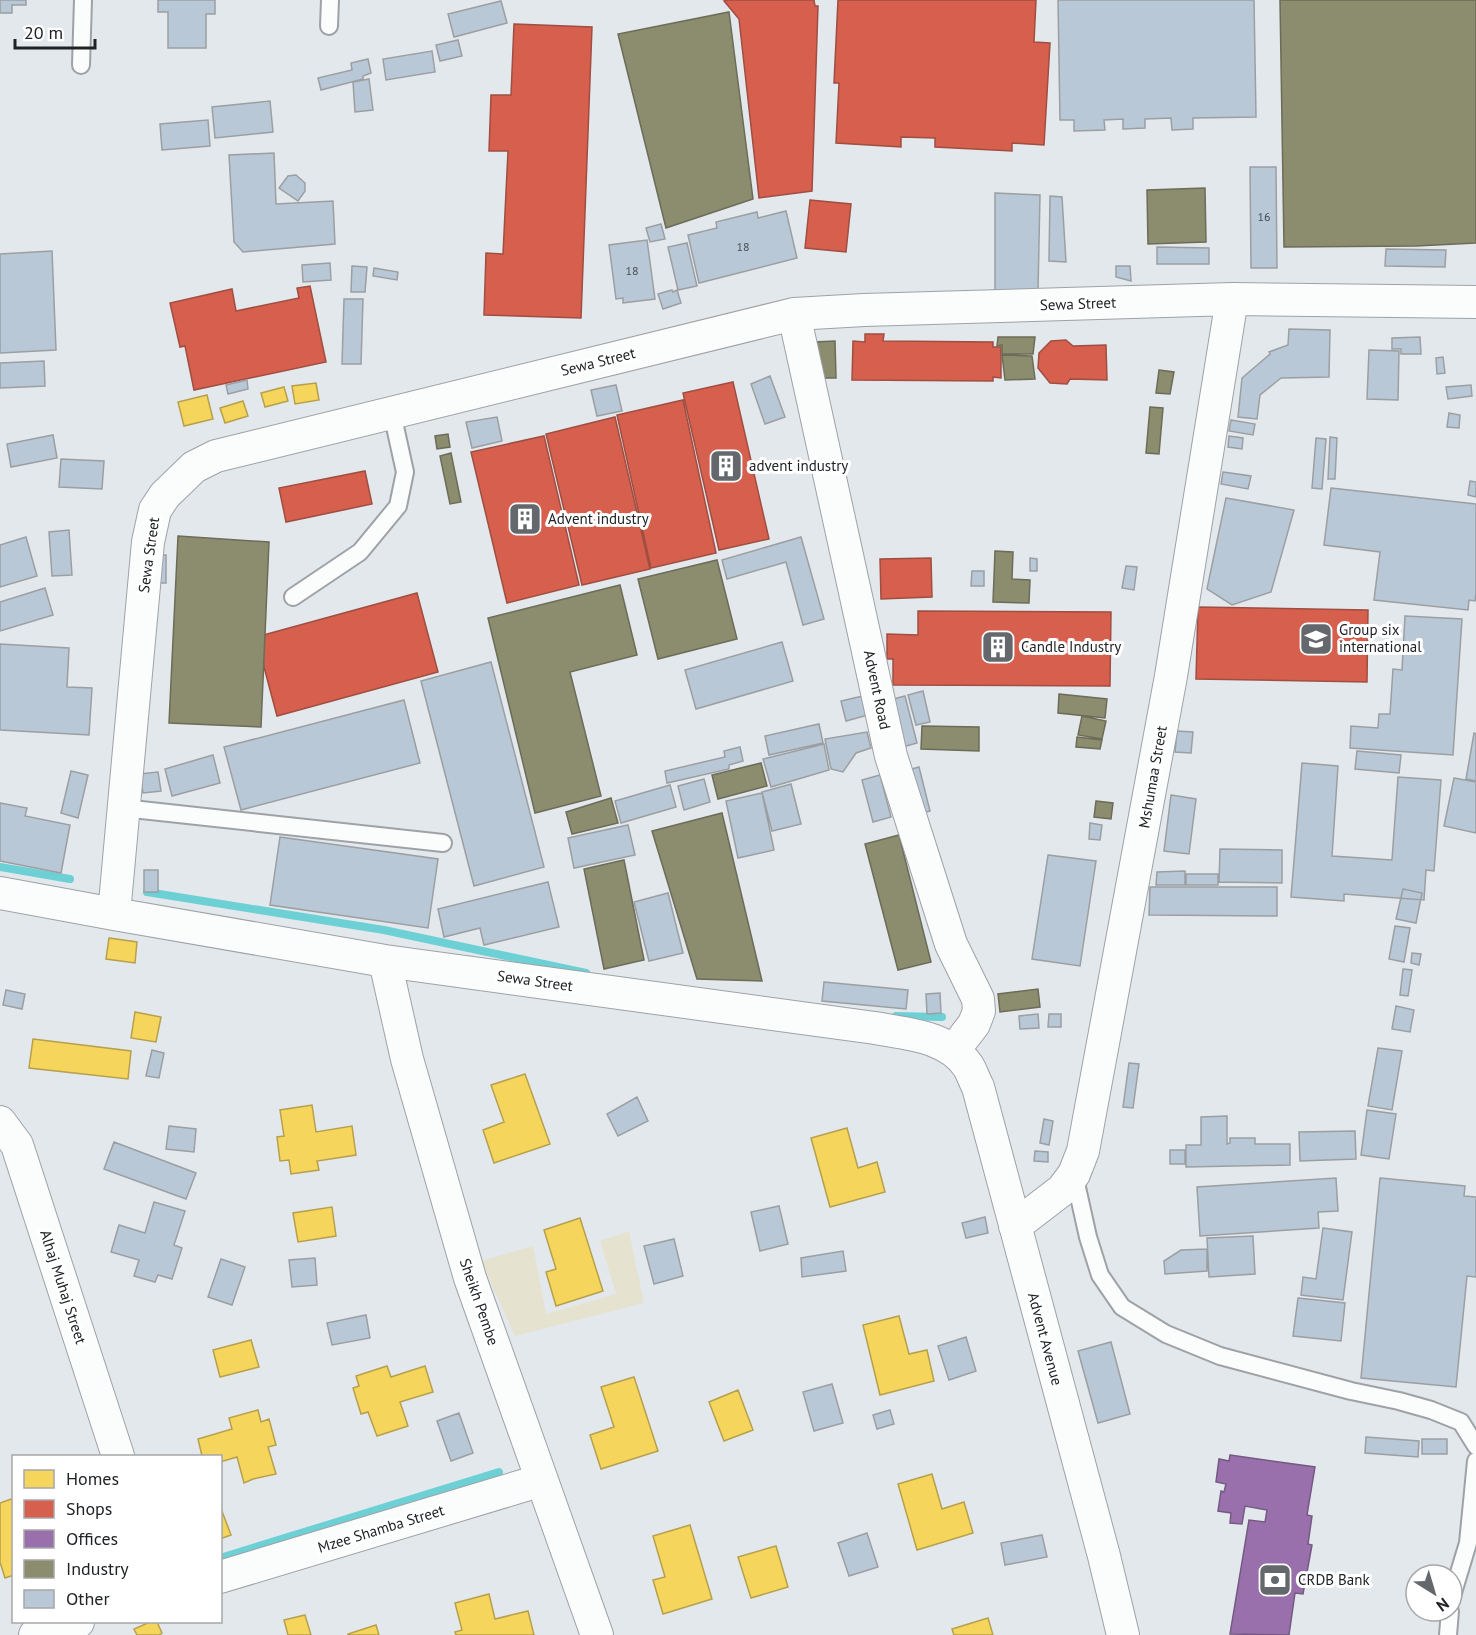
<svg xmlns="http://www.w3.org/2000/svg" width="1476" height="1635" viewBox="0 0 1476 1635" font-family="'PT Sans',sans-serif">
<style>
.sand{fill:#e5e2d0}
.homes{fill:#f6d55c;stroke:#b6a04c;stroke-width:1.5}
.shops{fill:#d6604d;stroke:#9f4e41;stroke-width:1.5}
.offices{fill:#9970ab;stroke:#755983;stroke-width:1.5}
.industry{fill:#8c8c6e;stroke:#6c6c58;stroke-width:1.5}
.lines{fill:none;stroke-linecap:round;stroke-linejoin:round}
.stream{stroke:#6dd0d4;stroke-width:8}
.building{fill:#b9c8d6;stroke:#9b9fa2;stroke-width:1.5}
.service-casing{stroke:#9ea2a6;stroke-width:20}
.minor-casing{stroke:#9ea2a6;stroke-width:34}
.service{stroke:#fbfcfc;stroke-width:16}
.minor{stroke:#fbfcfc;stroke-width:32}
.labels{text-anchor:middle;stroke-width:6;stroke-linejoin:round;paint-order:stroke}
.number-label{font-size:12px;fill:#464c52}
.street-label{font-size:15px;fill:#202326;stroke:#fff}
.poi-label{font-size:15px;fill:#202326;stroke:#fff;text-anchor:start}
</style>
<rect width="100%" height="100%" fill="#e3e8ed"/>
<path class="sand" d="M629,1231l15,72 -129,33 -34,-75 52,-15 13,68 70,-20 -16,-53z"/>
<path class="homes" d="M316,383l3,17 -24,4 -3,-18z
M284,387l4,14 -23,6 -4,-14z
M207,395l6,24 -29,7 -6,-24z
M243,401l5,15 -23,7 -5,-15z
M109,938l28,4 -2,21 -29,-4z
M135,1012l26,5 -5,25 -25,-4z
M33,1039l98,12 -3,28 -99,-11z
M525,1074l25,70 -56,19 -11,-33 21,-8 -13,-37z
M312,1105l4,27 36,-6 4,29 -39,6 2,9 -28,4 -2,-14 -9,1 -3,-24 7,-1 -4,-26z
M847,1128l11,40 19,-6 8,30 -55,15 -19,-69z
M332,1207l4,29 -38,6 -5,-29z
M580,1218l23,73 -47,15 -10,-34 10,-3 -12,-39z
M899,1316l10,38 18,-4 7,31 -54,14 -17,-70z
M251,1340l8,27 -39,10 -7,-27z
M387,1366l4,11 34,-11 8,26 -33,10 8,24 -31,10 -9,-24 -7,2 -8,-26 6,-2 -3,-10z
M634,1377l24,74 -57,18 -11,-34 24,-8 -13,-40z
M738,1390l15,40 -29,11 -15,-39z
M258,1410l3,12 8,-3 7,26 -8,2 8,27 -23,5 -9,4 -7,-26 -17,5v-6h-18l-4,-17 34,-10 -3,-11z
M932,1474l10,35 22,-7 9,31 -56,17 -19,-66z
M14,1498v77l-9,3 -5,-16v-59z
M220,1506l11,29 -11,4z
M690,1525l22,74 -49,15 -10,-34 12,-3 -12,-41z
M776,1546l12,41 -37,11 -13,-41z
M489,1594l6,25 33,-8 6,24h-78l-1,-3 7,-2 -7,-27z
M305,1615l6,20h-23l-4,-15z
M988,1618l5,17h-39l-2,-6z
M150,1622h7l5,11 -3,2h-22l-3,-6z
M376,1625l3,10h-31v-1z"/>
<path class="shops" d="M728,0h86l1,6h3l-6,185 -53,7 -20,-179 -15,-18z
M838,0h198l-2,42 16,1 -6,102 -32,-2v8l-77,-4v-9l-34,-1v10l-65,-4 3,-60h-5z
M514,24l78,3 -11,291 -97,-3 2,-62 17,1 5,-103h-19l2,-56h20z
M810,200l41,4 -5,48 -41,-4z
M310,286l16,76 -132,28 -9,-44 -5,1 -10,-44 62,-14 4,22 63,-13 -2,-10z
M865,334h19l-1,7 110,1v5h8v31l-8,-1v4l-141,-1 1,-39 12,1z
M1066,340l7,6 33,-1 1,35 -37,-1 -3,5 -17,-1 -12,-15 1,-15 12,-12z
M733,382l36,157 -50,11 -36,-157z
M683,400l33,153 -65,15 -34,-153z
M615,417l35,152 -68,16 -36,-151z
M544,436l35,149 -72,18 -36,-151z
M365,471l7,33 -86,18 -7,-34z
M931,558l1,39 -51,2 -1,-40z
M417,593l21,79 -161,44 -21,-79z
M1198,607l170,3 -1,72 -171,-3z
M918,611l193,1 -1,74 -217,-1v-26h-6v-25l31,1z"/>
<path class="offices" d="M1230,1455l85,12 -8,48 5,1 -4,28 4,1 -9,49 -8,-1 -6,42 -59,-1 19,-114 16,2 2,-12 -22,-4 -3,18 -12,-1 1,-10 -13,-2 3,-20 3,1 2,-8 -10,-2 3,-23 10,2z"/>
<path class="industry" d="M1280,0h196v243l-60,3 -132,1z
M729,12l24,187 -87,29 -48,-194z
M1205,188l1,54 -58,2 -1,-54z
M998,337h37l-2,17h-31v-9l-5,1z
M835,341l1,37h-22v-36z
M1002,355l30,1 3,23 -30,1z
M1159,370l15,2 -4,22 -14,-1z
M1150,407l13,1 -4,46 -13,-1z
M448,434l2,13 -13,2 -2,-13z
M451,453l10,49 -11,2 -10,-48z
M178,536l91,6 -8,185 -92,-4z
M995,551l18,1 -1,27 18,1 -1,23 -36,-1z
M717,560l20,79 -79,20 -20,-80z
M620,585l17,70 -67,17 31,124 -66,17 -47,-195z
M1059,694l48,5 -2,19 -47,-5z
M1082,716l24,5 -4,18 -24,-4z
M922,726l57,1v24l-58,-2z
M1077,737l25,3 -2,9 -24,-2z
M761,763l6,23 -49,13 -6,-24z
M611,798l7,25 -46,11 -6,-22z
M1096,801l17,2 -2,16 -17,-2z
M722,813l40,168 -65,-2 -45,-148z
M899,835l32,127 -33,8 -33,-126z
M624,860l20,100 -40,9 -20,-100z
M1038,989l2,18 -40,5 -2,-18z"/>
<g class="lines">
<path class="stream" d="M0,867l70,12
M147,892l237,38 202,43
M896,1016l46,1
M220,1558l279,-86"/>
</g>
<path class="building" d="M0,0h26v5h-14v8h-12z
M158,0h57v14h-9v34h-38v-36h-10z
M1058,0h196l2,117 -63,1v11l-21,1 -1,-12 -26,1v9l-22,1v-10l-19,1 1,10 -31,1v-11h-14z
M501,1l6,22 -53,14 -6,-23z
M458,40l4,16 -22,5 -4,-16z
M432,51l3,21 -49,8 -3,-21z
M368,59l3,14 -8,3v3l-42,11 -3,-12 34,-8 -1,-7z
M369,79l4,31 -18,2 -2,-30z
M270,101l3,31 -58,6 -3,-31z
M208,120l2,26 -48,4 -2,-26z
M274,153l2,51 57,-3 2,43 -92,8 -9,-10 -5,-87z
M1250,167h26l1,101h-26z
M296,175l9,8v8l-7,10 -19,-13 9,-12z
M995,193l45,2 -2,96 -43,1z
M1050,196l12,1 4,65 -17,-1z
M786,211l11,47 -98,25 -11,-48 29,-7 -1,-6 41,-10 1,6z
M661,224l4,15 -15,3 -4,-14z
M647,240l8,59 -32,4v-5l-7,1 -7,-54z
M687,243l10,43 -19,4 -10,-43z
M1157,247l52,1v16h-52z
M1386,249l60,1 -1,17 -60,-1z
M52,251l4,99 -56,3v-99z
M330,263l1,17 -28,2 -1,-17z
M352,266l15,1 -2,25h-14z
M1116,266h14l1,15 -15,-4z
M374,268l24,4 -1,8 -24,-4z
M672,290l1,2 4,-2 4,13 -18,6 -5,-15z
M344,299h19l-2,65h-19z
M1289,329l41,1 -1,47 -48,1 -21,17 -3,24 -19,-2 4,-39 28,-24 -1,-2 19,-7z
M1420,337l1,17h-20v-5h-9v-11z
M1369,350l30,1 -1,49 -31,-1z
M1443,357l2,16 -8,1 -1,-16z
M44,361l1,25 -45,2v-25z
M770,376l15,41 -20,7 -14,-40z
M247,380l1,9 -20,5 -2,-9z
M616,385l6,26 -25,5 -6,-26z
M1471,385l1,11 -24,3 -2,-12z
M1449,413l11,2 -1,13 -12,-1z
M497,417l5,24 -30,7 -6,-26z
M1231,420l24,4 -2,11 -24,-4z
M53,435l4,23 -46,9 -4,-23z
M1229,436l14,2 -1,11 -14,-2z
M1330,437l7,1 -2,41h-7z
M1316,438l10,1 -4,50 -10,-1z
M61,459l43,2 -2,28 -43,-2z
M1223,472l28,4 -3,13 -27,-5z
M1470,481l6,1v15l-8,-2z
M1331,488l145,16v88l-1,9 -6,-1 -1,10 -94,-10 6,-48 -56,-7z
M1226,498l68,12 -23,82 -39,13 -25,-16z
M69,530l3,45 -20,1 -3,-44z
M26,537l11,39 -37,11v-42z
M801,537l23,82 -21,6 -17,-63 -59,17 -5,-19z
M151,555h15v28h-15z
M1030,558l7,1v12h-7z
M1126,566l11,1 -3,23 -12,-2z
M972,571h12v15h-13z
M45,588l8,27 -53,16v-29z
M1405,616l57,3 -9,136 -103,-7 1,-22 27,2 1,-14h11l3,-45 9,1z
M782,642l11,39 -97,28 -11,-39z
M0,644l69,4 -2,39 25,1 -3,47 -89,-5z
M491,662l53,205 -70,19 -53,-205z
M923,691l7,31 -14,3 -8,-30z
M863,696l5,19 -22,6 -5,-20z
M905,696l12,47 -18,5 -13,-47z
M404,700l16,63 -179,47 -17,-63z
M819,724l4,19 -54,12 -4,-19z
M1177,731l16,1 -2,21 -16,-1z
M867,732l4,16 -15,5 -13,19 -12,-3 -6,-30z
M1474,733l2,1v47l-10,-2z
M824,744l5,26 -58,17 -8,-28z
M740,747l3,14 -14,4v4l-62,14 -2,-12 60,-14 -1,-6z
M1357,751l44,4 -2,18 -44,-4z
M213,755l7,28 -48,13 -7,-27z
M1302,763l36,3 -6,90 60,4 6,-83 43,3 -7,91 -8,-1 -2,30 -80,-6v7l-53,-4z
M919,767l11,44 -14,4 -11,-44z
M71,771l17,4 -10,43 -17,-5z
M158,772l3,19 -18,2 -3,-19z
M880,775l11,42 -18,5 -11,-42z
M1454,778l22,4v51l-32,-7z
M704,779l6,23 -26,8 -6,-24z
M791,784l10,40 -29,7 -10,-39z
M670,785l6,22 -55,16 -6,-22z
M762,793l12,57 -36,8 -12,-57z
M1171,795l25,4 -7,55 -25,-3z
M0,803l27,5 -2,8 45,9 -9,48 -61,-12z
M1090,823l12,2 -2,15 -11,-1z
M628,825l7,30 -61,13 -6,-30z
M280,837l158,22 -10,69 -158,-23z
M1220,849l62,1v33l-63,-1z
M1048,855l48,6 -16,105 -48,-7z
M144,870h14v22h-14z
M1185,871v14h-29l1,-13z
M1186,874h32v11h-32z
M548,882l11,45 -75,18 -4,-17 -36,9 -6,-28z
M1150,887h127v29l-128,-1z
M1403,889l19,4 -6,30 -20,-4z
M668,893l15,60 -34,8 -15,-59z
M1395,926l15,2 -6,34 -15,-3z
M1412,953l9,1 -2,11 -8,-2z
M1403,969l9,1 -4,26 -8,-1z
M824,982l84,8 -2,19 -84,-8z
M6,990l19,4 -3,15 -19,-4z
M940,993l1,20 -14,1 -1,-20z
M1396,1006l18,4 -4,22 -18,-3z
M1038,1014l1,14 -19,1 -1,-13z
M1049,1014h12v13h-13z
M1378,1048l24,3 -10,59 -24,-4z
M152,1050l12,3 -5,25 -13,-2z
M1129,1063l10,1 -6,44 -10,-1z
M637,1097l11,24 -30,15 -11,-22z
M1367,1110l29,4 -7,45 -28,-4z
M1227,1116v28l3,-1v-5h25v6h35v21l-104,2v-22h15v-28z
M1044,1119l9,2 -4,24 -9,-2z
M169,1126l27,3 -2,23 -28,-3z
M1355,1131l1,28 -56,2 -1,-29z
M114,1142l82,31 -10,26 -82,-30z
M1170,1150h15v14h-15z
M1035,1151l13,1v10l-14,-1z
M1336,1178l2,33 -20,1 1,16 -119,8 -3,-49z
M1380,1178l85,8 -1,10 12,1v80l-9,-1 -11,111 -95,-9z
M154,1202l31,9 -11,34 8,3 -10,31 -14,-4 -3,7 -21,-6 5,-16 -28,-8 8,-27 26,8z
M779,1206l9,38 -28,7 -9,-39z
M985,1217l3,16 -22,5 -4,-15z
M1323,1228l29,4 -9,68 -42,-5 2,-18 13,2z
M1253,1236l2,38 -46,3 -2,-39z
M674,1239l9,37 -29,8 -10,-38z
M1207,1249v22l-42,3 -1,-13 17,-11z
M843,1251l3,20 -44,6 -1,-19z
M315,1258l2,27 -25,2 -3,-27z
M221,1259l24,8 -13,38 -24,-8z
M1298,1298l47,5 -4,38 -48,-5z
M366,1315l4,23 -38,7 -5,-22z
M966,1337l10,34 -27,9 -11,-34z
M1111,1342l19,72 -32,9 -20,-72z
M832,1384l11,39 -29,8 -11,-39z
M890,1410l4,14 -17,5 -4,-14z
M459,1413l14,40 -22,8 -14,-40z
M1366,1437l53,4 -1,16 -53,-4z
M1422,1439h25v15h-25z
M867,1533l11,34 -29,9 -11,-33z
M1042,1535l5,22 -42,8 -4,-22z"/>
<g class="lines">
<g class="service-casing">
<path id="service" d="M329,26l1,-26
M81,65l2,-65
M293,597l67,-45 38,-46 7,-34 -13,-59
M123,808l320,35
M1074,1174l14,63 12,38 22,32 44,27 54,22 131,35 48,10 32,9 30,12 15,24
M1452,1596l16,-53 8,-82
M1448,1635l2,-24"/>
</g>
<g class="minor-casing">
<path id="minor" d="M794,314l97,442 60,188 27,55 1,12 -5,13 -20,26
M0,893l114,21 271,47 490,67c32,6 73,8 93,38 4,6 6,14 10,21l126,469 19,79
M114,914l34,-372 7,-32 10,-15 29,-28 22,-11 578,-142 70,-4 368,-11 244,3
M385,961l22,98 63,219 127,357
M0,1122l17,23 101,311
M1015,1226l47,-36 12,-16 9,-23 88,-475 61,-377
M220,1577l322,-97
M35,1635l43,-13"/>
</g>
<use href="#service" class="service"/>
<use href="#minor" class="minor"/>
</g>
<defs>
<g id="building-square" transform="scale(1.725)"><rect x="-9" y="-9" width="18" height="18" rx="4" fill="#64686c" stroke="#fff"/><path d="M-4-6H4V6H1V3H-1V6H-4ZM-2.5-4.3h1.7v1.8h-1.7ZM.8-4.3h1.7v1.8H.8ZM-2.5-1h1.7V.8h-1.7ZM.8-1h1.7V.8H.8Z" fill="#fff"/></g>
<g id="school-square" transform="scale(1.725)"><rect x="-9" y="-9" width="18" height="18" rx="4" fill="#64686c" stroke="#fff"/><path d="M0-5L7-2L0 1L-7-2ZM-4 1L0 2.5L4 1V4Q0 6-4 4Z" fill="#fff"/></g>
<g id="bank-square" transform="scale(1.725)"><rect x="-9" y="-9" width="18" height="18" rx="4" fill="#64686c" stroke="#fff"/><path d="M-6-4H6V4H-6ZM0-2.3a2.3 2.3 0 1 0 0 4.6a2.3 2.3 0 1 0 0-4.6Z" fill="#fff"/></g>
</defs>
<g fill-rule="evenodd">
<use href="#building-square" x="726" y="466"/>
<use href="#building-square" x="525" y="519"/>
<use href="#school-square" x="1316" y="639"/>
<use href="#building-square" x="998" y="647"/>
<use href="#bank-square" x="1275" y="1580"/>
</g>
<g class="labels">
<g class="number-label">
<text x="1264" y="221">16</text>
<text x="743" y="251">18</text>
<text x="632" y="275">18</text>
</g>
<g class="street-label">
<text transform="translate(1078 304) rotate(-2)" y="5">Sewa Street</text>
<text transform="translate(598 362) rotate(-14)" y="5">Sewa Street</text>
<text transform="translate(149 555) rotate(-82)" y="5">Sewa Street</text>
<text transform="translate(877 690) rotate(78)" y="5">Advent Road</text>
<text transform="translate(1153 777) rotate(-80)" y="5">Mshumaa Street</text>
<text transform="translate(535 981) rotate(8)" y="5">Sewa Street</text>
<text transform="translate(63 1287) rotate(72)" y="5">Alhaj Muhaj Street</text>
<text transform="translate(479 1302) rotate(71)" y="5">Sheikh Pembe</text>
<text transform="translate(1045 1339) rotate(75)" y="5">Advent Avenue</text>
<text transform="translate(381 1529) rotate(-17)" y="5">Mzee Shamba Street</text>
</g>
<g class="poi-label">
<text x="749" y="471">advent industry</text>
<text x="548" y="524">Advent industry</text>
<text x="1339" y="635">Group six<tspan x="1339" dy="17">international</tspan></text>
<text x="1021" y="652">Candle Industry</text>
<text x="1298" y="1585">CRDB Bank</text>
</g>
</g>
<rect x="12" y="1455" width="210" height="168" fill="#ffffff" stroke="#a6a7a8" stroke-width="1.5"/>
<rect x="24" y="1470" width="30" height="18" fill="#f6d55c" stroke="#a6a7a8" stroke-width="1.5"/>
<text x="66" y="1485" font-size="18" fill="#202326">Homes</text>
<rect x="24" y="1500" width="30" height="18" fill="#d6604d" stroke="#a6a7a8" stroke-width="1.5"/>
<text x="66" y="1515" font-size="18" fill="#202326">Shops</text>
<rect x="24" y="1530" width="30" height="18" fill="#9970ab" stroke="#a6a7a8" stroke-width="1.5"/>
<text x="66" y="1545" font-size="18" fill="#202326">Offices</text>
<rect x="24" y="1560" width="30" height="18" fill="#8c8c6e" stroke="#a6a7a8" stroke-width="1.5"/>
<text x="66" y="1575" font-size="18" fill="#202326">Industry</text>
<rect x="24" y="1590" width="30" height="18" fill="#b9c8d6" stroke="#a6a7a8" stroke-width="1.5"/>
<text x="66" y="1605" font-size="18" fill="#202326">Other</text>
<g transform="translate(1434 1593) rotate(143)"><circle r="28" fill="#ffffff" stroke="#a6a7a8" stroke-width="1.5"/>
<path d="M0-4.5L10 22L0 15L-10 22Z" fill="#64686c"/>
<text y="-9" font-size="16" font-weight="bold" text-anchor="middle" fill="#202326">N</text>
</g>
<path d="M15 39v9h80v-9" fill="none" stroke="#202326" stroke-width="3"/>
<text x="24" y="39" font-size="18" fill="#202326" stroke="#ffffff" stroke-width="4.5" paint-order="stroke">20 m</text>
</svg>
